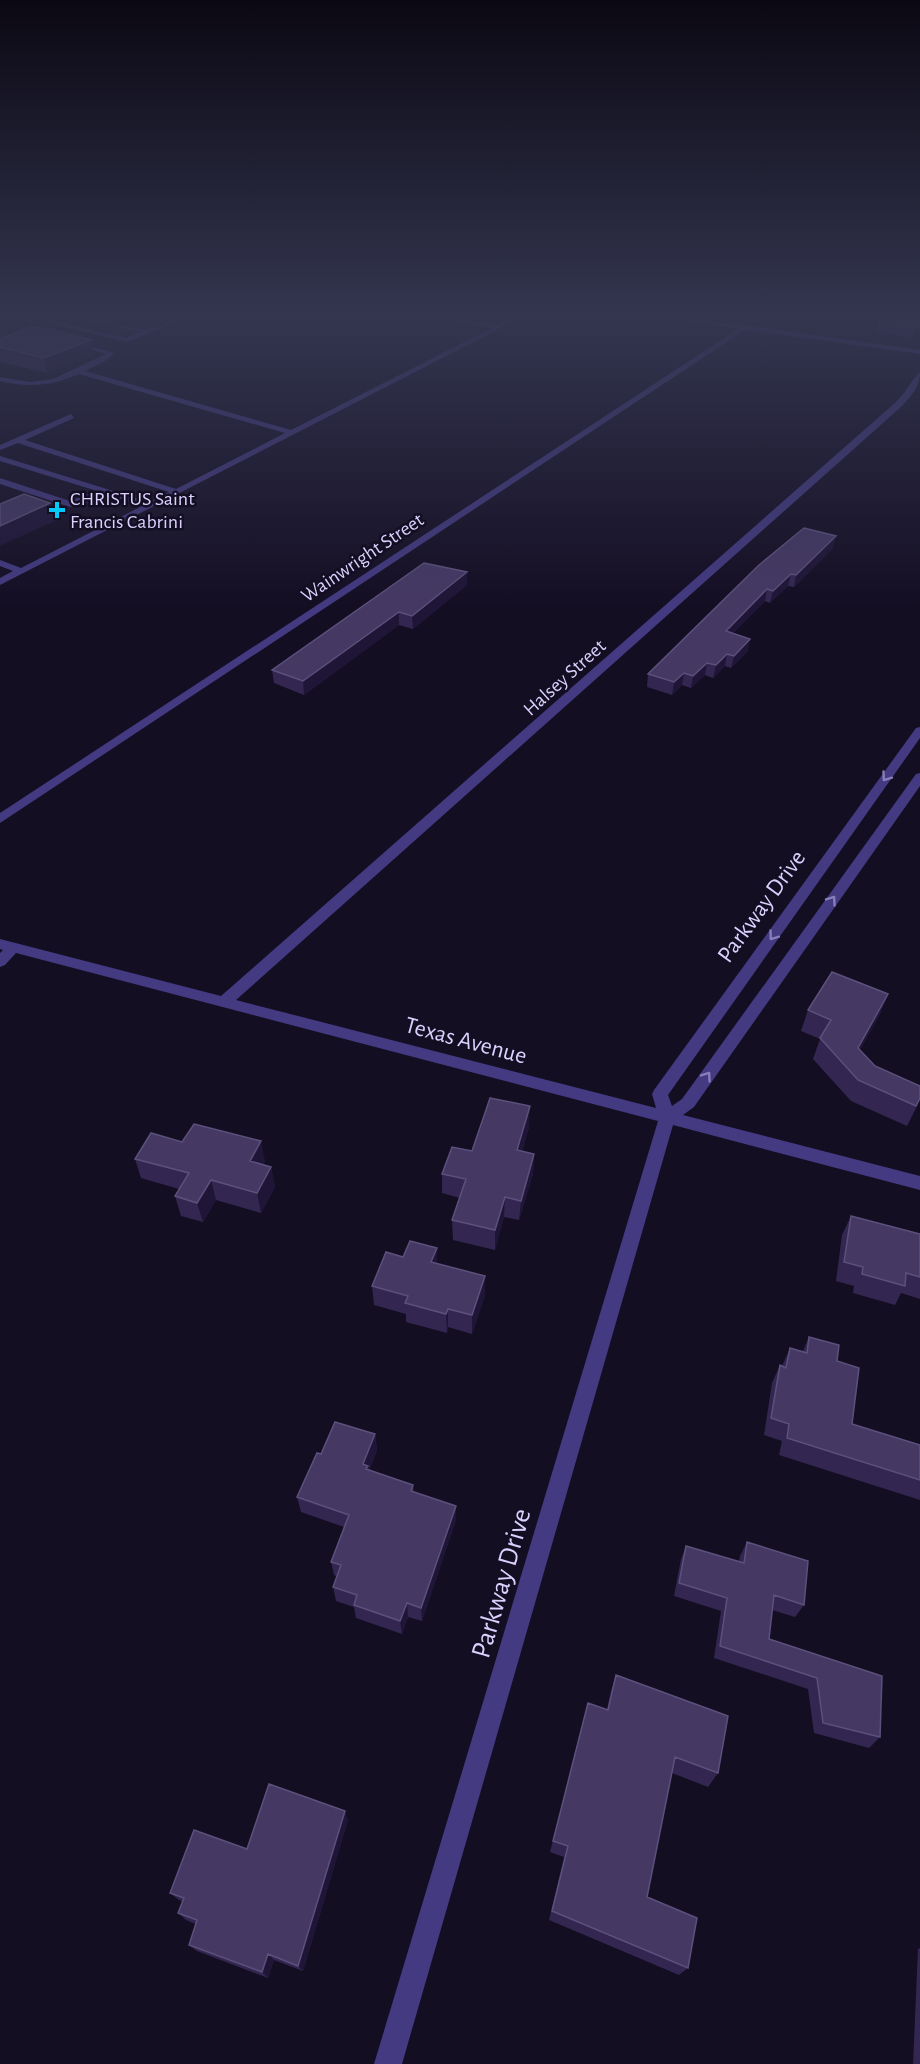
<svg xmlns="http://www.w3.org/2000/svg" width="920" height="2064" viewBox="0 0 920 2064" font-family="'Alegreya Sans',sans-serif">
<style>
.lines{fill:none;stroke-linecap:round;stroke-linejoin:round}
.minor{fill:#433a81;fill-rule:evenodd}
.wall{fill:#332751}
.shaded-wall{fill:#1f1537}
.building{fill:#453964;stroke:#5c517c;stroke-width:1.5}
.oneway{stroke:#877eb9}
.poi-dot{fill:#03caf8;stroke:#140e23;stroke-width:2}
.labels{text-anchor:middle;stroke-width:5;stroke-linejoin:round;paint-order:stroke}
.far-poi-label{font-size:20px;fill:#dad1fe;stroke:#140e23;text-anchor:start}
.far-street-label{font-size:20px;fill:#dad1fe;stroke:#140e23}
.street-label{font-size:24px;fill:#dad1fe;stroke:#140e23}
.near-street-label{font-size:28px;fill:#dad1fe;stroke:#140e23}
</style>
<rect width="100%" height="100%" fill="#140e23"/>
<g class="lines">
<path class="minor" d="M41,318l85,20 13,-6 -57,-14c21,-1 41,11 62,11 14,1 27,-11 41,-11l-58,24 -81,-20z
M444,318l54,7 9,-7h7l-13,10 -501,257v-7l13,-7 -13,-5v-6l21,8 121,-62 -37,-12 -20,10 -15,3 -70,-23v-6l70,23 27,-10 -97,-30v-5l149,46 20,-10 -151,-49 -18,7v-5l71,-31 3,4 -49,22 151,49 109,-56 -206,-59c-27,12 -50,14 -79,7v-4l30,5 23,-3 53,-25 -36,-10 2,-3 42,12 -7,7 -22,11 206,59 201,-102z
M670,318l75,7 175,25v4l-175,-24 -745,493v-10l738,-484z
M920,372c0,15 -8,23 -18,34l-666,594 420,108 -4,-14 2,-4 262,-362 4,-1v11l-252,357 4,11 10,-7 234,-325 4,-1v13l-226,321 -11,8 237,61v14l-247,-65 -271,939h-28l284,-943 -642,-168 -11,12 -5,2v-14l3,-3 -3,-1v-10l221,57 675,-594c10,-9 17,-25 24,-30z"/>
</g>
<path class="wall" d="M115,318h32l-10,4z
M920,318v11l-1,1h-3l-4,7 -35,-5 2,-9z
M0,339l94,16 -47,18 -47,-11z
M833,548l-39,39 -6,-1 -18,17 -5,-2 -32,32 15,18 -17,17 -6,-2 -12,12 -8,-3 -14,13 -9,-3 -10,10 -25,-8 1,-13 111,-109z
M424,563l43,22 -54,44 -14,-4 -95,70 -30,-12 -2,-13z
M888,994l-8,20 -20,36 15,16 45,20 -4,22 -9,18 -56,-25 -38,-42 7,-20 -19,-8 7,-21z
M529,1127l-7,24 12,3 -1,20 -14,46 -15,-3 -9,33 -42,-10 -1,-20 8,-22 -18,-5v-19l30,-23z
M182,1142l83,19 -2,4 8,2 4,20 -14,26 -45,-13 -13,22 -22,-6 -6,-20 4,-7 -38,-11 -6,-19z
M851,1216l69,18v65l-19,-6 -6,12 -42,-12 1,-7 -18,-5 6,-46z
M437,1248v16l48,31 -13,39 -24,-7 -1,6 -41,-11v-8l-32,-9 -2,-19 31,-29z
M809,1337l28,24 15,63 68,21v55l-141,-45 3,-14 -18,-6 8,-52 8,-18 2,1 8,-18 13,3z
M375,1434l2,16 -8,20 44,15 1,7 42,14v14l-34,101 -14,-4 -6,17 -46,-16 -2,-11 -18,-6 -3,-14 4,-10 -3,-2 -3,-13 13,-35 -43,-15 -4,-15z
M747,1542l57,63 -9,12 -23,-7 -3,29 113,37 -2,61 -11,11 -55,-15 -6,-44 -94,-31 7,-47 -47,-15 7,-37 5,-13 53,16 1,-6z
M616,1675l102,98 -10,14 -36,-14 -25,124 41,71 -9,7 -130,-55 15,-63 -14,-5 34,-134 4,-15 19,6 4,-18z
M348,1820l-45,151 -29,-11 -6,18 -71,-27 -8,-6 7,-21 -10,-4 -8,-7 4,-12 -3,-1 -9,-7 77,-44z
M920,1948v116h-7l5,-115z"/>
<path class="shaded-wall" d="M136,318h11l-10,4z
M918,321l-2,9 -4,7 3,-10z
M91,340l3,15 -47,18 -3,-15z
M50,503l5,18 -55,25v-20z
M836,536l-3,12 -39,39 2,-12z
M467,572v13l-54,44 -1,-13z
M791,574l-3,12 -18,17 3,-12z
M767,589l-2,12 -42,42 3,-12z
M399,612v13l-95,70 -1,-14z
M750,639l-2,12 -17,17 3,-12z
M727,654l-2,12 -12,12 3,-13z
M707,663l-2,12 -14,13 2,-12z
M684,673l-2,12 -10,10 2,-13z
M888,994l-8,20 -30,54 8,-20z
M530,1106l-1,21 -13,43 1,-20z
M261,1141l4,20 -11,20 -4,-20z
M534,1154l-1,20 -14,46 2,-19z
M271,1167l4,20 -14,26 -4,-20z
M211,1180l5,20 -13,22 -6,-19z
M505,1197l-1,20 -9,33v-20z
M437,1248v19l-6,-5z
M485,1276v19l-13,39v-19z
M448,1309v18l-1,6 -1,-19z
M375,1434l2,16 -9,21 2,10 -7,-17z
M456,1506v14l-34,101 -1,-13z
M407,1603l1,14 -6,17 -2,-13z
M345,1811l3,9 -45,151 -5,-5z
M268,1954l6,6 -6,18 -6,-6z"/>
<path class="building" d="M882,318h38v3h-2l-3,6 -36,-4z
M30,327l20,2 41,11 -47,18 -44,-11v-8z
M24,494l26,9 -50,23v-22z
M804,528l32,8 -40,39 -5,-1 -18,17 -6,-2 -41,42 24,8 -16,17 -7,-2 -11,11 -9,-2 -14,13 -9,-3 -10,9 -26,-8 111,-109z
M424,563l43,9 -55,44 -13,-4 -96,69 -31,-11z
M832,972l56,22 -30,54 17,18 45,20v12l-4,8 -58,-26 -38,-42 11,-18 -23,-10z
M490,1098l40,8 -13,44 17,4 -13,47 -16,-4 -10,33 -43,-10 14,-41 -24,-5 10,-27 20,4z
M194,1124l67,17 -11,20 21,6 -14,26 -46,-13 -14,23 -22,-7 14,-23 -54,-14 16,-26 31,9z
M851,1216l69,18v43l-14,-4 -1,13 -43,-12 1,-7 -19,-5z
M410,1241l27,7 -6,14 54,14 -13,39 -24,-6 -2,5 -41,-11 3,-7 -36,-10 14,-34 17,5z
M809,1337l30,8 -2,16 22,7 -7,56 68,21v35l-133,-42 2,-14 -18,-6 9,-53 6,3 4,-20 17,5z
M335,1422l40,12 -12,30 5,2 -2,3 47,16 -2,6 45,15 -35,102 -14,-5 -7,18 -46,-16 3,-10 -24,-8 8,-22 -10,-3 18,-47 -52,-18 20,-44 4,1z
M747,1542l61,19 -4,44 -30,-10 -5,44 113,37 -2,61 -57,-14 -6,-45 -97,-32 7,-48 -48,-15 7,-37 58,17z
M616,1675l112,41 -10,57 -43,-16 -28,140 50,21 -9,50 -136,-57 16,-65 -15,-5 35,-138 20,7z
M269,1784l76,27 -47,155 -30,-12 -6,18 -73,-27 8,-25 -19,-7 6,-15 -14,-5 24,-63 53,19z"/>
<defs><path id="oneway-chevron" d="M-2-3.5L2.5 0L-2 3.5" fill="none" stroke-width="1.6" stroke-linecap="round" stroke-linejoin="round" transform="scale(1.5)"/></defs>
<g class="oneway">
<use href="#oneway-chevron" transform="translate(886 777) rotate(126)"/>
<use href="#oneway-chevron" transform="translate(832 900) rotate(-55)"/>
<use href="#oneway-chevron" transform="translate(773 936) rotate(126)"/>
<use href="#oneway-chevron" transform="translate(707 1076) rotate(-55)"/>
</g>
<linearGradient id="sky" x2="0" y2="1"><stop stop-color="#0b0813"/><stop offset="0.52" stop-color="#343650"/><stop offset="1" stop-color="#343650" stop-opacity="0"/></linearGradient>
<rect width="920" height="607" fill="url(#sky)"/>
<path class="poi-dot" d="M54 501h6v6h6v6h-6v6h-6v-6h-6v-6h6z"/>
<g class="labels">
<g class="far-poi-label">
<text x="70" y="505">CHRISTUS Saint<tspan x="70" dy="23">Francis Cabrini</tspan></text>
</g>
<g class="far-street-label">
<text transform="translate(362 557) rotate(-34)" y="7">Wainwright Street</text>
<text transform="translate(564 677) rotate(-42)" y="7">Halsey Street</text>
</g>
<g class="street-label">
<text transform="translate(761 906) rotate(-54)" y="8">Parkway Drive</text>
<text transform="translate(466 1040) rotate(15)" y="8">Texas Avenue</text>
</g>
<g class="near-street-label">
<text transform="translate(500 1583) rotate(-74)" y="10">Parkway Drive</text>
</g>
</g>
</svg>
